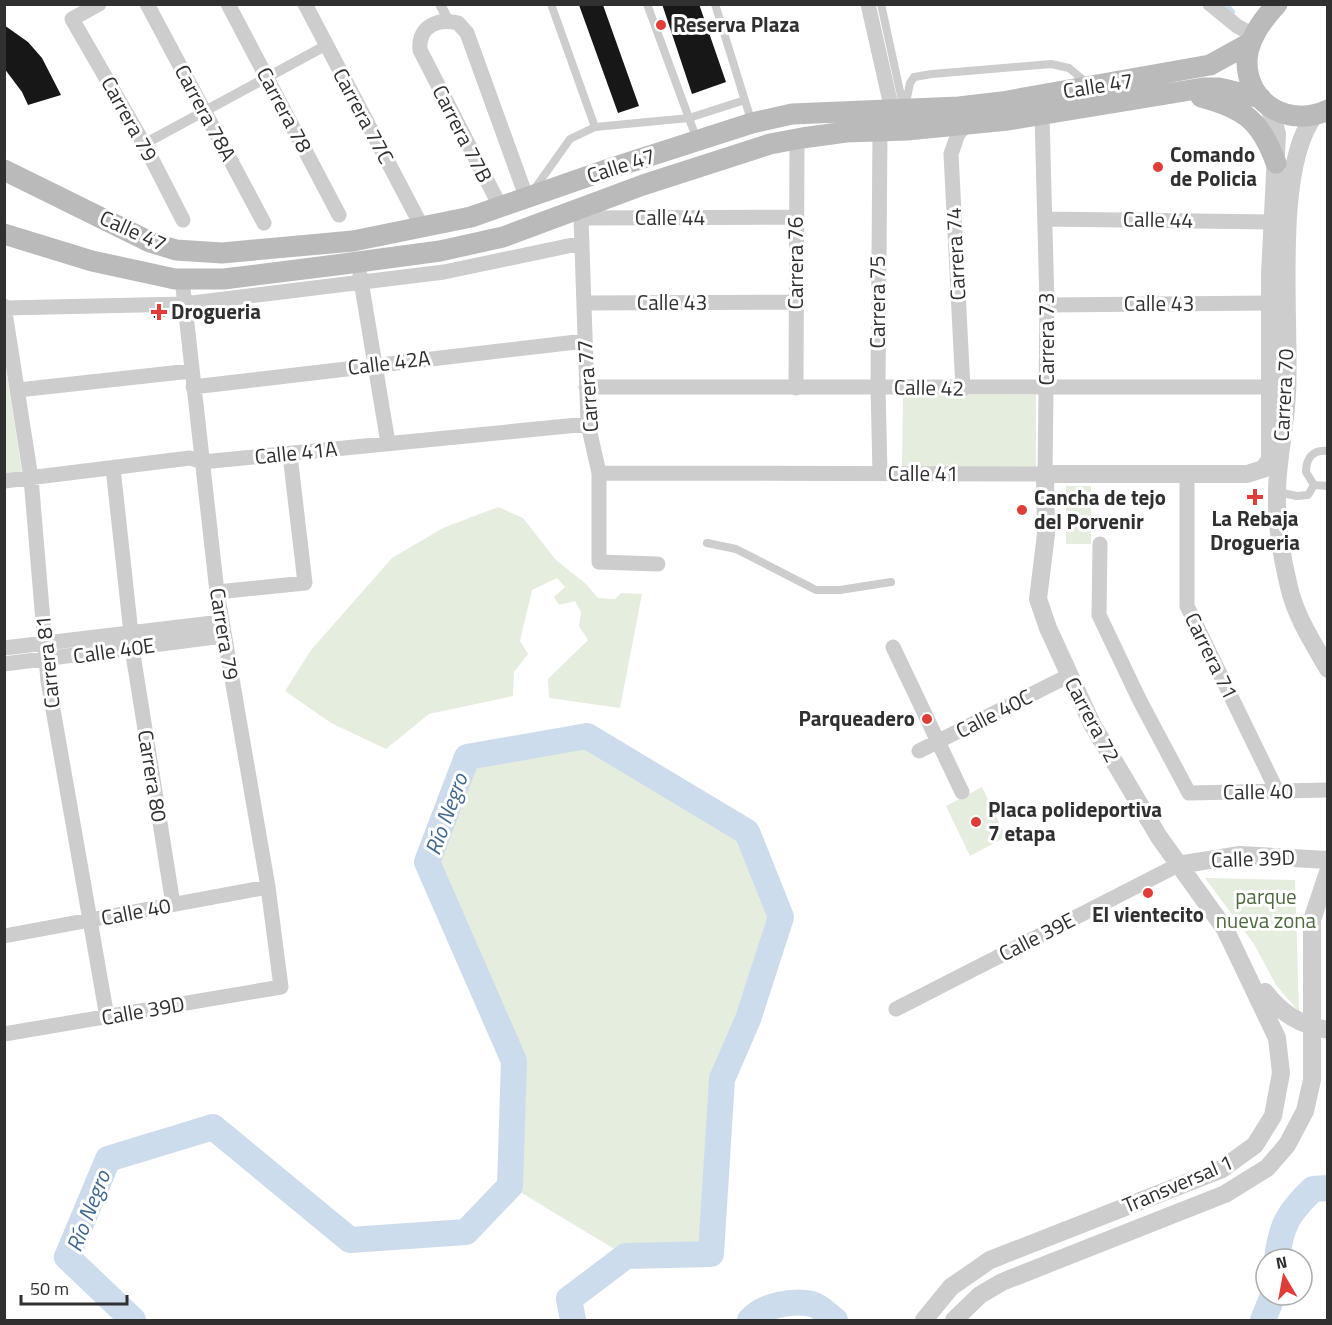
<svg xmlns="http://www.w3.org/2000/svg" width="1332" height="1325" viewBox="0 0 1332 1325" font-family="'Titillium Web',sans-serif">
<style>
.green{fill:#e5eddf}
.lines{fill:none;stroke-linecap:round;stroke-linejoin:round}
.stream{stroke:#ccdcec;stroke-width:4.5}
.river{stroke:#ccdcec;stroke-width:26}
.building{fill:#171717}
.service{stroke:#cdcdcd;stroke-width:8}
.pedestrian{stroke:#cdcdcd;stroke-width:10}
.minor{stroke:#cdcdcd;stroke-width:15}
.tertiary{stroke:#cdcdcd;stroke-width:18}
.secondary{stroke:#bababa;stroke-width:21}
.poi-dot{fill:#e03d39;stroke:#fff;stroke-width:2}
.labels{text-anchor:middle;stroke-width:6;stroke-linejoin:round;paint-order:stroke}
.poi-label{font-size:21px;font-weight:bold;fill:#303030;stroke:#fff;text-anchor:start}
.street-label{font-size:21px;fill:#303030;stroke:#fff}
.park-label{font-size:21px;fill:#4f6b3e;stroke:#fff}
.water-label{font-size:22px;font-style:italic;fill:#406990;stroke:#fff}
</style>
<rect width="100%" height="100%" fill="#fff"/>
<path class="green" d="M4,355l18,117 -18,2z
M903,395h133v73l-134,-1z
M1066,486h25v58h-25z
M498,507l25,11 33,42 30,24 12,14 17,1 6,-6 21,1 -22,114 -71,-10 -1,-19 40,-39 -9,-14 2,-14 -6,-11 -16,4 -5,-8 11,-10 -8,-9 -25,12 -12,51 8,13 -14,18 -1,24 -84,18 -43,35 -55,-26 -46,-32 26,-41 81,-92 51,-30z
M587,736l160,96 34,85 -33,102 -26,60 -11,175 -85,2 -116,-70 4,-125 -87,-199 40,-105z
M982,787l24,50 -36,19 -24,-50z
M1205,878l90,2 4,132 -23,-27 -22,-41z"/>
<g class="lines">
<path class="stream" d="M1226,4l7,8"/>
<path class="river" d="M1277,1259c4,-34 11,-46 36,-70l15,-1
M133,1320l-66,-63 41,-98 105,-32 137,113 116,-8 44,-46 4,-125 -87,-199 40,-105 120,-21 160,96 34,85 -33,102 -26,60 -11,175 -85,2 -57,43 4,21
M750,1320c14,-15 42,-20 62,-16 8,2 16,11 23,16
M1263,1320l10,-25"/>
</g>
<path class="building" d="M662,4h37l27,78 -34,12z
M579,5h24l36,101 -21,7z
M4,25l24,17 14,16 19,37 -33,10 -6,-13 -18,-24z
M164,306l2,10 -12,2 -2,-10z"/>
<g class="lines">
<path class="service" d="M551,4l44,123
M647,4l50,136
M715,4l36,116
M881,4l22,101
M905,108l5,-25 4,-6 18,-3 119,-10 18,4 18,15
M533,191l37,-52 25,-12 94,-9 56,-18
M1328,451c-15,-2 -22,7 -22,21l8,13 14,1
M1277,492l20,4 11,-1 6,-10
M707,543l29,6 80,41h24l51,-8"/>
<path class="pedestrian" d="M440,4l8,16
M144,144l181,-98"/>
<path class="minor" d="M99,4l-27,15 72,125 39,76
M147,4l117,219
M228,4l111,211
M305,4l117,223
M868,4l24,106
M1210,4l27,22 18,10
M880,131l-2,255 2,87
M501,208l-81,-158c-2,-24 18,-32 38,-27l9,10 60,166
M577,209l4,9 7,206 11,49v89l59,2
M581,218l215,-1
M1045,219l227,3
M360,275l28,168
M584,303l212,-1
M1047,305l223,-2
M4,306l27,172 17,203 59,336
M5,308l179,-4 260,-32 138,-29
M193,387l392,-46
M586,387h685
M796,388l1,-249
M963,389l-12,-235 7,-20 9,-10
M18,390l173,-19
M113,468l18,165
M599,473l446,1 2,-169 -5,-190
M1187,475v131l90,185
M4,481l186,-23 12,4 386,-38
M1100,544l-1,71 41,86 49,92 139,-3
M217,592l88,-9 -15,-128
M893,647l69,145
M4,648l217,-26
M132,648l41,256
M4,664l219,-28
M919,751l149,-75
M4,936l264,-49
M896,1009l282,-144
M4,1034l277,-47 -13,-100 -51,-295 -35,-313"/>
<path class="tertiary" d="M1314,116c-41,55 -23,207 -27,277 -1,33 -10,67 -10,100 -1,30 5,65 12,94 7,30 24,56 39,82
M1178,865l62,-10 88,5
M1265,992c17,22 35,33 63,38
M924,1320l27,-33 39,-27 232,-91 33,-24 18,-29 8,-43 -4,-35 -52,-109 -66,-92 -67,-113 -44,-96 -10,-29 8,-65 -1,-60h202l16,-5 7,-9v-186l7,-140 -8,-28
M954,1320l26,-25 22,-13 223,-88 42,-26 20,-23 18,-34 7,-31v-160l16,-48"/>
<path class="secondary" d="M1277,4c-14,15 -29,36 -30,56 -1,45 43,68 81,50
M1201,97c43,11 60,24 75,66
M4,170l146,72 26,8 46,3 131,-12 118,-24 141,-49 140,-45 40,-9 167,-7 43,-5 208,-37 40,-22
M4,234l88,27 83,18h49l112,-14 104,-14 63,-14 140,-52 127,-41 32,-6 44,-6 61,-2 101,-10 195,-32h16l42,10"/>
</g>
<g class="poi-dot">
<circle cx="661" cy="25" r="6"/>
<circle cx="1158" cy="167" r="6"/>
<path d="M156 303h6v6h6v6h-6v6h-6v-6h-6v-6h6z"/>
<path d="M1252 488h6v6h6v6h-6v6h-6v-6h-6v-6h6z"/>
<circle cx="1022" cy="510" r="6"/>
<circle cx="927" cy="719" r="6"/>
<circle cx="976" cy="822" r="6"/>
<circle cx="1148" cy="893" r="6"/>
</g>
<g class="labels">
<g class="poi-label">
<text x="673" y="32">Reserva Plaza</text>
<text x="1170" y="162">Comando<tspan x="1170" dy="24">de Policia</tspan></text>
<text x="171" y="319">Drogueria</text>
<text x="1034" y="505">Cancha de tejo<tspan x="1034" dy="24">del Porvenir</tspan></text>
<text x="1255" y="526" text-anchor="middle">La Rebaja<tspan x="1255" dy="24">Drogueria</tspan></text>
<text x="915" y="726" text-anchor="end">Parqueadero</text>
<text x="988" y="817">Placa polideportiva<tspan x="988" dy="24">7 etapa</tspan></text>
<text x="1148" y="922" text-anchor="middle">El vientecito</text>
</g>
<g class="street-label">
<text transform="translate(1098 86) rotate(-9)" y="7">Calle 47</text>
<text transform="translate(284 110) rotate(62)" y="7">Carrera 78</text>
<text transform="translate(205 113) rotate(62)" y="7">Carrera 78A</text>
<text transform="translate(363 116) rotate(62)" y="7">Carrera 77C</text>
<text transform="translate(129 119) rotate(61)" y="7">Carrera 79</text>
<text transform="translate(462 134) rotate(63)" y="7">Carrera 77B</text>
<text transform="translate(621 166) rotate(-18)" y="7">Calle 47</text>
<text x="670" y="225">Calle 44</text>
<text transform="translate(1158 220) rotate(1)" y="7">Calle 44</text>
<text transform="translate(133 231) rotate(24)" y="7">Calle 47</text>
<text transform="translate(956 254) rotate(-93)" y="7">Carrera 74</text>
<text transform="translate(796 263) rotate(-90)" y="7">Carrera 76</text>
<text transform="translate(878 302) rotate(-90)" y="7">Carrera 75</text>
<text x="672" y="310">Calle 43</text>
<text x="1159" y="311">Calle 43</text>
<text transform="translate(1047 339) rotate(-90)" y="7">Carrera 73</text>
<text transform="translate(389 363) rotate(-7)" y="7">Calle 42A</text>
<text transform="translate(588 386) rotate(-94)" y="7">Carrera 77</text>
<text transform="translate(929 388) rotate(1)" y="7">Calle 42</text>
<text transform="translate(1284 395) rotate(-87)" y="7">Carrera 70</text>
<text transform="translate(296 453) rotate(-6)" y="7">Calle 41A</text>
<text x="923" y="481">Calle 41</text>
<text transform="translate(224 634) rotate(81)" y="7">Carrera 79</text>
<text transform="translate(114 651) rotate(-8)" y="7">Calle 40E</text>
<text transform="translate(1211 656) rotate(64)" y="7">Carrera 71</text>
<text transform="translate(48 662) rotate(-96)" y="7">Carrera 81</text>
<text transform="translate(994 714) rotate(-27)" y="7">Calle 40C</text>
<text transform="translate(1092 720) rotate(62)" y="7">Carrera 72</text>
<text transform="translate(152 776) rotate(81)" y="7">Carrera 80</text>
<text transform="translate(1258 792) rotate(-1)" y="7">Calle 40</text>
<text transform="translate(1253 859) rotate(-2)" y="7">Calle 39D</text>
<text transform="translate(136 912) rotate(-11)" y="7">Calle 40</text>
<text transform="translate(1037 937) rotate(-27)" y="7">Calle 39E</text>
<text transform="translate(143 1011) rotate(-10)" y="7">Calle 39D</text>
<text transform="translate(1178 1184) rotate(-23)" y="7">Transversal 1</text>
</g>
<g class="park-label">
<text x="1266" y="904">parque<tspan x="1266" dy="24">nueva zona</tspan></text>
</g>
<g class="water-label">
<text transform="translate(446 814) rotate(-70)" y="8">Río Negro</text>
<text transform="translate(88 1211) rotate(-69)" y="8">Río Negro</text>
</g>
</g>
<rect width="1332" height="1325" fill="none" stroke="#303030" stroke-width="12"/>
<g transform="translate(1284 1277) rotate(350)"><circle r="28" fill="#ffffff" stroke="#acacac" stroke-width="1.5"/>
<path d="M0-4.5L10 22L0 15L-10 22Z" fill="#e03d39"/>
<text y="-9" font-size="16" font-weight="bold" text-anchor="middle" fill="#303030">N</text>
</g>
<path d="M21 1295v9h106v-9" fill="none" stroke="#303030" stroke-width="3"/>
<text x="30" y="1295" font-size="18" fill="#303030" stroke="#ffffff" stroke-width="4.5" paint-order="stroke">50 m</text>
</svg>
